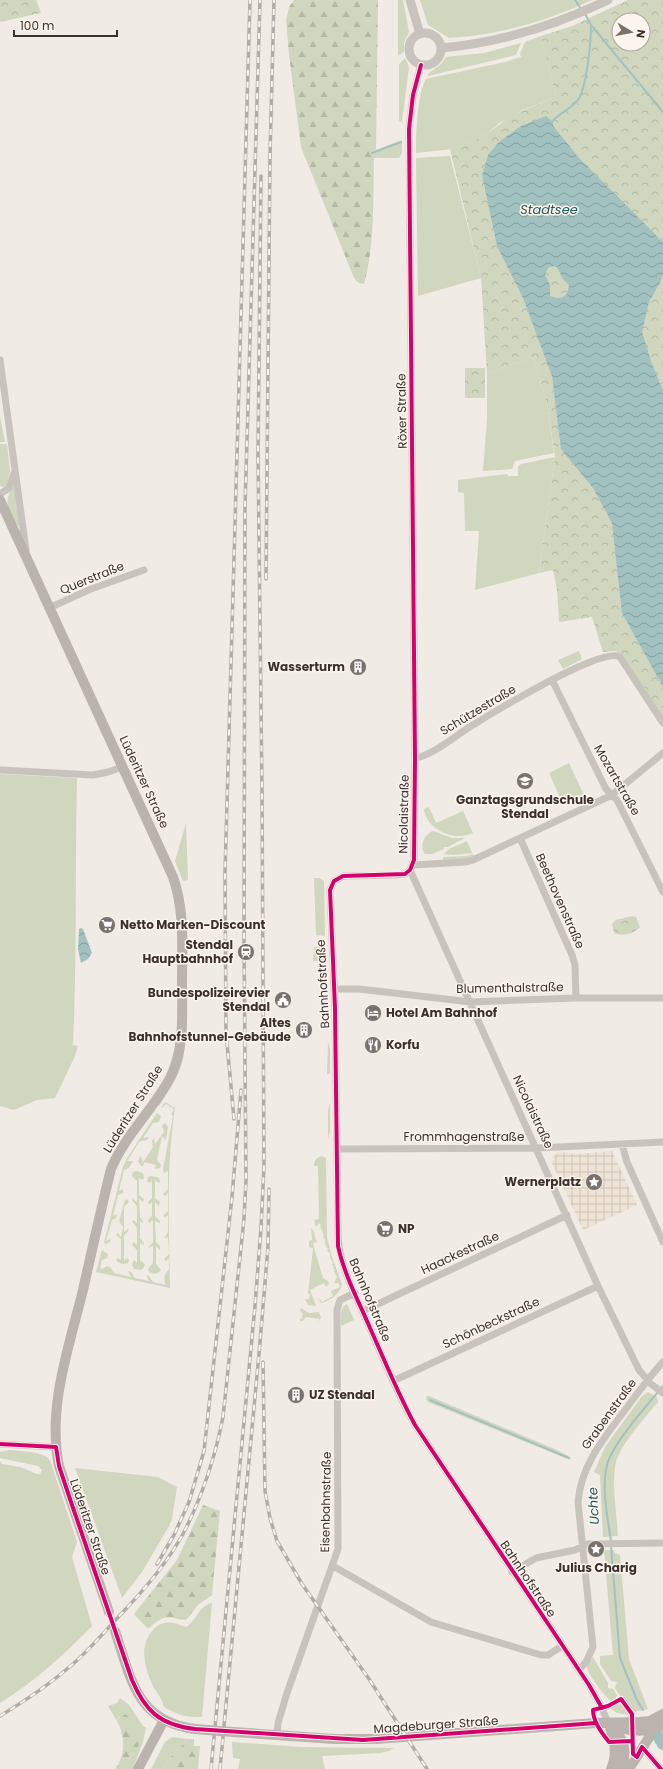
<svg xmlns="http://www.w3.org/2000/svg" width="663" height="1769" viewBox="0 0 663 1769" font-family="Poppins,sans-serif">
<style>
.green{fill:#d1d6bf}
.forest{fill:url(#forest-firs)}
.park{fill:url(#park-crowns);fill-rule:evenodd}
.plaza{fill:url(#plaza-grid)}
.water{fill:url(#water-waves);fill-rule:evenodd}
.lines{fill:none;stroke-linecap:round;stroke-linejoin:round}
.stream{stroke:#a1c2c1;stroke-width:2}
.river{stroke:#a1c2c1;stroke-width:12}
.minor{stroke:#c9c3be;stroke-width:7}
.tertiary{stroke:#c9c3be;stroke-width:9}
.secondary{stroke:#bab3ae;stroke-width:10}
.rail-casing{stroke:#b1aca8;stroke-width:3.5}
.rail{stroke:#fbf5ee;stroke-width:2;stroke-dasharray:6;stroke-linecap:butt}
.secondary-bridge{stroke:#bab3ae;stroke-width:10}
.cycleway-casing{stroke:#fbf5ee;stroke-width:6}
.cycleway{stroke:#d6006c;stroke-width:4}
.labels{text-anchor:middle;stroke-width:3;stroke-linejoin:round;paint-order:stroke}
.street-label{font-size:12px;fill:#3b302b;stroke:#fbf5ee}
.poi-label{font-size:12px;font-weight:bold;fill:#3b302b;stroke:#fbf5ee;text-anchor:end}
.water-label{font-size:13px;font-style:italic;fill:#1f5a5e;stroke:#fbf5ee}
</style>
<defs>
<pattern id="forest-firs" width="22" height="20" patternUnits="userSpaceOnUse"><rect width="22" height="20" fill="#d1d6bf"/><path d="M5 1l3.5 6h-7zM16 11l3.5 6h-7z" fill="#b4b8a4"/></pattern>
<pattern id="park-crowns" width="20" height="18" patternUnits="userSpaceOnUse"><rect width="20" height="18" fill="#d1d6bf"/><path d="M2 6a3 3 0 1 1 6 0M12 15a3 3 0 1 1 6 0" fill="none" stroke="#b4b8a4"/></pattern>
<pattern id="plaza-grid" width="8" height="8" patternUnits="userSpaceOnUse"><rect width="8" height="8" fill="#eee3d5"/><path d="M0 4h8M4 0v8" fill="none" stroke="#cdc3b7"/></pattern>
<pattern id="water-waves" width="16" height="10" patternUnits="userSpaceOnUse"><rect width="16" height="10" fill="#a1c2c1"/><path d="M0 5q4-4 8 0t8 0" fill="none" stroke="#849e9d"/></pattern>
</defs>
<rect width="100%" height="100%" fill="#f0ebe5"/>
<path class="green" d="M398,0h5l6,32 -5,11v9l-6,4z
M420,0h172c-45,21 -93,35 -143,38l-21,-13z
M541,36l15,61 -33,13 -24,13 -12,11 -17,8 -17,7 -37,4c0,-19 1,-58 10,-74l79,-17 16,-5 -1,-3 5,-12z
M521,43l-5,12 -88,21v-2l13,-10 5,-7 38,-4z
M405,58l4,9 -7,55 -3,-1v-57z
M402,140v13l-3,5h-25l2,-8z
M450,156l31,122 -63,18 -2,-138z
M533,357l14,46 7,50 -39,8 -3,8 -29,2 4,-52v-46z
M0,416l5,26h-5z
M0,444h7l3,27 -3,14 -4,2 -3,-1z
M555,457l-16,116 -64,17 4,-59h-14l-1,-38 -6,-1v-12l49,-6 1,2h10v-9l3,-3z
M15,486l5,39 -2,1c-11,-13 -14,-24 -6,-39z
M579,651l3,8 -19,10 -5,-9z
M569,763l15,32 -21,9 -14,-31z
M0,774l77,4c-2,89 0,178 -4,267l5,1 -3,10 -20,42 -18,2 -23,10 -14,-4z
M429,807l7,16 27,-12 10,22c-18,9 -47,-3 -49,-24z
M186,823l2,57 -5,1 -8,-20z
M433,831l19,7h13l-17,9h-4v2l-12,5h-7c-6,-7 -1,-20 8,-23z
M467,841l5,12 -19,2 -9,-1 5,-5z
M473,854l1,2 -10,3 -21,2v-4l23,-1z
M314,878h6l4,3 1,55 -9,-1z
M314,947h11v14h-12z
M185,1036c1,29 -10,46 -26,70v-4z
M328,1042l2,6v26h-3z
M165,1102l10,6c-9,60 -6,121 -5,180l-74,-16 6,-22 6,4 -1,4 -5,2 -2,7 2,2 5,-3 3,1 4,6 17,4 -3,-6 3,1 4,6 14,3 -3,-6 3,1 4,6 13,3c-3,-7 -2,-10 3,-16v-10l-3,2 -2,-2 5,-5 -1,-17 -4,2 4,-7v-17l-3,2 -2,-1 5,-5v-18l-3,3 -2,-2 5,-5v-18l-4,2 -1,-4 10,-53 -2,-2 3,-5 -8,-5 -4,4h-1z
M330,1103v28l-2,8v-29z
M157,1113l4,3 -2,6 -6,1 -10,15 6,-1 -2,3 -7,1 -13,20h6l-4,7 -5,2 -5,21 4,-2v4l-5,2 -5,21 4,-2 -1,4 -4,2 -6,21 5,-2 -1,3 -4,2 -2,-1 19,-76 4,-9z
M165,1123l3,4 -2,13 -4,-4 -5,24 4,5 -1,3 -5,1 1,-4 -12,-3 -1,4h-2l-3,-5 3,-5 2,6 10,-15 -1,-6 2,-3 1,6 9,-12 -2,-7z
M322,1156l4,2 1,80 5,19 10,27c-2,10 -12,17 -21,19l-3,-5 4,4 11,-6 -2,-5 9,-4 -2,-4h-4l3,-6 -3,-5 1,-2 -2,-2 1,-1 -2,-2 1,-2 -3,-5v-5l-3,-2 1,-2 -3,-5v-5l-2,-2 1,-2 -4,-9 1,-1 -2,-2 -3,4 -2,-7 5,-1 -1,-53h-4c0,-6 3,-9 8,-10z
M137,1171l6,2 1,4 -1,3 -4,-2v17l5,4 -1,3 -4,-3 1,18 4,6 -4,-2v17l4,5 -1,2 -3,-2v17l5,4 -1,3 -3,3 -7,-1 -2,-4 2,-5 3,3v-13l-5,-5 2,-3 3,3v-17l-5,-7 1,-1 4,3v-17l-5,-6 1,-1 4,3v-21l-5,-5 1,-4z
M151,1176l8,2 1,4 -1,1 -4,-3v18l5,4 -1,4 -4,-4v14l5,5v2l-5,-2 1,21 4,4v4l-4,-4v18l5,6 -2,2c-3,3 -9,2 -11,-2l1,-3 4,-4v-17l-5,2 5,-6v-22l-4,3 -1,-3 4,-4v-14l-3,3 -1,-3 4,-4v-17l-3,2 -2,-2 1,-4z
M127,1199l2,3 -5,5v25l5,-4 -1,3 -4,5v25l3,-3 2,2 -1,3c-4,2 -9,1 -12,-3l2,-2 3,2v-21l-5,-4 2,-2 3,4 2,-10 -4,-6 6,-21z
M311,1228l2,2 4,13 -3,-1 -1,2 10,34 5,3 1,3 -3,3 -2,-4 -14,7 6,16 -8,-1 -3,-6h4l1,-5h-2l5,-46 -4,-1v-6l3,-1z
M347,1304l7,16 -13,6c0,-8 -2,-18 6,-22z
M301,1308l8,5 10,-1 2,6 -4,4 2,-3 -13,-2 -3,4h-3v-3l2,2 1,-6 -3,-3z
M648,1392l9,5 1,5c-13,16 -36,40 -42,60 -5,21 1,52 2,74l-15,1 -3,-62 -6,-3 11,-25 37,-51z
M427,1396h2l128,54 13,7v3l-142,-58 -2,-3z
M10,1450c13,2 31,0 40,10l27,82 -5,15 20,69c-28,29 -58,56 -92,77v-242l2,3 18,3 17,7h3l2,-4 -4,-4 -38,-8v-6z
M75,1468l83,9 19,10 -5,32 -3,7 -27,46 -20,26z
M604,1550h10l1,3 5,2 9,104 19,50 -14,3 -5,-3 -14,-21 2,-6 -6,-1 -11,-17v-8l13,-1z
M212,1603l-10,114c-16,0 -23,-1 -38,-10 -2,-8 -6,-13 -10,-19 -9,-18 -16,-42 -1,-58 10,-11 20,-8 33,-3 11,-6 12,-21 26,-24z
M593,1657l15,26v5l5,1 4,6 -1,3 -4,4c-6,-4 -24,-27 -25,-34 -1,-4 4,-8 6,-11z
M120,1698l9,7 14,21 3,1 -3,15 -10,27h-7v-8l8,-7 -15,-38 -2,5 -9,-15 9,-3z
M620,1702l10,12v1l-13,-2 -8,-6z
M172,1737l16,2 -17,18 -9,12h-11l14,-27z
M232,1742l70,5 92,1 -5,3 -9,2 -58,3 3,13h-87l2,-10 -7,-1z"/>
<path class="forest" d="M294,0h84l-2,150 -2,8c-1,42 1,86 -10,126l-5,-1 -5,-5 -53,-131 -12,-92 -3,-35 3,-13z
M203,1505l17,6 -8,84 -14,10 -12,15c-5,0 -8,-1 -12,-2 -11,-3 -19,5 -26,11l-14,-15 43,-54z
M122,1714l5,1c13,20 19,29 -1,46v8h-11c11,-13 10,-34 2,-48z
M188,1739h6v7h6l-2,23h-36l9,-12z"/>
<path class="park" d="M0,0h36l5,13 -41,9z
M628,0h35v718l-41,-64 -7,-3 -12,1 -11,-35 -33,5 -2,-32 -4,-20 -14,3 16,-116 -8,-54 -14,-46 -46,16 -6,-95 -31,-129 20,-7 17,-8 23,-18 46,-19 -15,-61 31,-10zM619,20h24v24h-24z
M465,368h20v30h-20z
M632,916l4,1 4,10c-6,7 -18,10 -26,6l-2,-9 4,-4z"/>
<path class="plaza" d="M612,1151l25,54 -54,25 -31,-67 1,-6 5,-5 20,2z"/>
<path class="water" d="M546,116l6,5 2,6 26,32 83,83v31l-3,10 -11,19 -7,30 10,32 11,26v297l-41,-74 -10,-90 -19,-35 -32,-39 -9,-73 -29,-78 -26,-52 -15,-71 6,-20 11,-13 22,-16zM554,266l3,1 6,12 6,6 -2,9c-5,5 -10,5 -17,2v-11l-5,-10 3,-7z
M81,928l2,1 9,24 -4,6 -7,4 -3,-14 1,-20z"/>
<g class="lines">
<path class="stream" d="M575,0l6,9
M585,14l6,11 72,87
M551,123c6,-9 19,-13 26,-22 10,-11 14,-61 14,-76
M372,153l29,-11
M430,1400l139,58
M611,1542c-3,-24 -10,-53 -4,-77 5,-21 41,-61 56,-79
M611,1546l9,112 17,42 6,10"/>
<path class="river" d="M658,1736l5,8"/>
<path class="minor" d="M421,65l-8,30 -4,34 6,629 -1,102 -4,10 188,416 41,84 12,14 12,9
M0,360l26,190
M0,494l9,-6 5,-15
M49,608l42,-19 53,-19
M552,680l54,109 11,11 46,92
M415,758c16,-2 39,-21 53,-30 21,-13 135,-83 152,-71l43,66
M0,770l93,5 15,-3 14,-5
M520,838l52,117 3,10 1,33
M413,865l52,-3 8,-2 139,-65 51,-42
M410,870l-5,4 -7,1 -55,1 -9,5 -4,9 5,118 3,228c2,34 21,66 34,97 14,31 26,63 43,92l174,260 13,23 6,15
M334,989h25l112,13 105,-4h87
M622,1144l5,18 36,80
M337,1149l200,-1 126,-6
M363,1311l204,-96
M393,1381l205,-95
M0,1444l56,3
M333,1566l98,56 110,33h7l14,-9
M512,1572l24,-14 39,-8 13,-6 75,-1
M579,1670l7,-8 7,-15 -15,-145c3,-37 26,-64 47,-92 12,-16 24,-33 38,-48
M277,1735l1,-12 9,-30 51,-144 -1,-239 3,-10 15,-7
M642,1747l19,22"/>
<path class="tertiary" d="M410,0l10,34
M409 49a16 16 0 1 1 32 0a16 16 0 1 1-32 0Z
M441,48c59,-5 113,-22 167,-48"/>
<path class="secondary" d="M0,500l173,377c12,34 9,70 9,105 0,32 3,67 -12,96 -17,32 -45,57 -59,91 -10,40 -19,81 -28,121 -14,57 -36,118 -24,176l50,146
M115,1631c16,47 21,91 80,98
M609,1724c5,16 9,30 2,45
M613,1725c18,7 33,8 50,0
M611,1726c13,12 17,26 10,43
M233,1732l101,7h42l220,-16 43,-1 11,-1 13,-7
M138,1769l26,-49
M629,1769l26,-41"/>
<g class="rail-casing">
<path id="rail" d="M266,579l4,-423 4,-156
M234,1119l-8,-87 -1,-159 25,-873
M263,1362l2,129 5,27 7,23 25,43 67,95 58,90
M157,1564l17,-29 15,-33 15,-51 28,-254 9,-107
M0,1716c23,-14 46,-29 67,-47 20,-16 37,-37 55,-56 23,-24 45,-50 61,-79 19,-37 32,-76 40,-117l21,-198 2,-39 -2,-240 1,-432 15,-508
M211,1769l44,-463 6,-78 3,-62 -2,-376 -4,-335 3,-279
M220,1769l39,-415 9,-107 1,-58"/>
</g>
<use href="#rail" class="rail"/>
<path class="secondary-bridge" d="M195,1729l38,3"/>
<g class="cycleway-casing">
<path id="cycleway" d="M421,65l-8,30 -4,34 6,629 -1,102 -4,10 -5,4 -62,2 -9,5 -4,9 5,118 3,238c6,28 21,56 32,82 15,33 28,66 45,97l174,260 13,23
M0,1444l56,3 3,19 12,36 61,178c13,31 28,45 63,49l168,11 233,-17
M632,1741l-23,1c-7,-9 -16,-20 -16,-32l15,-4 13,-7 11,15 1,40 4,3 5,-10 19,22"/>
</g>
<use href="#cycleway" class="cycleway"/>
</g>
<defs>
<g id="building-disc" transform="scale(0.9)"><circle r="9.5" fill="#7a716c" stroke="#fbf5ee"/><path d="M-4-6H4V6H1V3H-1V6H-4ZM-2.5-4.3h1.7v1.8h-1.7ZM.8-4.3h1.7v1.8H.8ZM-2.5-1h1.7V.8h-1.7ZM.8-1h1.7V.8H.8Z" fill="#fff"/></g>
<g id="school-disc" transform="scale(0.9)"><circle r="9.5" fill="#7a716c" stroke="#fbf5ee"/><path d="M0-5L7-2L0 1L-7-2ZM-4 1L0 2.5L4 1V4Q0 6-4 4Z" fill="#fff"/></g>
<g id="supermarket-disc" transform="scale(0.9)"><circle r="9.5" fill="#7a716c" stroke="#fbf5ee"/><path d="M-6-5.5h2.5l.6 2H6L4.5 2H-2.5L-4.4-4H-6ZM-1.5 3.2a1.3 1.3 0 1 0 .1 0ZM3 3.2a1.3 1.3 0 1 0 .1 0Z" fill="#fff"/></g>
<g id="station-disc" transform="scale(0.9)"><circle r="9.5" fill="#7a716c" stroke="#fbf5ee"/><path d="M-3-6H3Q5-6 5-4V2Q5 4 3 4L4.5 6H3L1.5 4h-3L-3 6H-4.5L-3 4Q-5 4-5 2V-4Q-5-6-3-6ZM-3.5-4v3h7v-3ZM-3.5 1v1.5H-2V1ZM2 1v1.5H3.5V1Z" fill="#fff"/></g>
<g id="civic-disc" transform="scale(0.9)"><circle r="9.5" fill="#7a716c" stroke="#fbf5ee"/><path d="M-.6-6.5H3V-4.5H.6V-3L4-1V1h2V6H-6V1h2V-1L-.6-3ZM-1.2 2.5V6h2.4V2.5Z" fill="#fff"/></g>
<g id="hotel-disc" transform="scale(0.9)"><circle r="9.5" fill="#7a716c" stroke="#fbf5ee"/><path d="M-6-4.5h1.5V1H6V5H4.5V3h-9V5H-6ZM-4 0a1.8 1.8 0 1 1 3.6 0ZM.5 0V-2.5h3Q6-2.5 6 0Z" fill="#fff"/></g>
<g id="restaurant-disc" transform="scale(0.9)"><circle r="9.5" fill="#7a716c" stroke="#fbf5ee"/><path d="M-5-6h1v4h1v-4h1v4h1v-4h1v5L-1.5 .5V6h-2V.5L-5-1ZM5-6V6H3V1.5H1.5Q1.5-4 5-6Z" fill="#fff"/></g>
<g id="sight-disc" transform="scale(0.9)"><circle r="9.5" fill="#7a716c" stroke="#fbf5ee"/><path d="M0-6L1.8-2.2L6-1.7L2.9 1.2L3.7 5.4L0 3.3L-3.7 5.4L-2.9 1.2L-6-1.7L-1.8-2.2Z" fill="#fff"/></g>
</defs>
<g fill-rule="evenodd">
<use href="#building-disc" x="358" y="667"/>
<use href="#school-disc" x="525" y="781"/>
<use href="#supermarket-disc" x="107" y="925"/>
<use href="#station-disc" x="246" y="952"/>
<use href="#civic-disc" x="283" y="1000"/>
<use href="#hotel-disc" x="373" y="1013"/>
<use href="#building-disc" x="304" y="1030"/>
<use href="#restaurant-disc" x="373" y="1045"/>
<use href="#sight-disc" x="594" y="1182"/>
<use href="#supermarket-disc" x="385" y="1229"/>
<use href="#building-disc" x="296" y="1395"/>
<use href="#sight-disc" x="596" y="1549"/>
</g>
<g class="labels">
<g class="street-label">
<text transform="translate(402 411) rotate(-91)" y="4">Röxer Straße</text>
<text transform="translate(92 578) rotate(-22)" y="4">Querstraße</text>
<text transform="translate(478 710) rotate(-31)" y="4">Schützestraße</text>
<text transform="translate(617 780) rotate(60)" y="4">Mozartstraße</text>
<text transform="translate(144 782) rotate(65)" y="4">Lüderitzer Straße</text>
<text transform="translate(404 814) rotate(-89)" y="4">Nicolaistraße</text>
<text transform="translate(560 901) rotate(66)" y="4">Beethovenstraße</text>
<text transform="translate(323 984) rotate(-93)" y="4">Bahnhofstraße</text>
<text transform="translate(510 988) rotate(-1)" y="4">Blumenthalstraße</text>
<text transform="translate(133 1109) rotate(-58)" y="4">Lüderitzer Straße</text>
<text transform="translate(533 1112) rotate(65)" y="4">Nicolaistraße</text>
<text x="464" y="1141">Frommhagenstraße</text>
<text transform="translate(460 1253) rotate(-25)" y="4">Haackestraße</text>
<text transform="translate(370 1300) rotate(67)" y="4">Bahnhofstraße</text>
<text transform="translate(491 1323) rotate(-25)" y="4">Schönbeckstraße</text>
<text transform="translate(609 1414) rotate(-54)" y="4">Grabenstraße</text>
<text transform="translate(326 1502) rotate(-89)" y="4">Eisenbahnstraße</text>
<text transform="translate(90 1527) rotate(71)" y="4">Lüderitzer Straße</text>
<text transform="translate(528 1579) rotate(56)" y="4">Bahnhofstraße</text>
<text transform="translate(436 1725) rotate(-4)" y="4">Magdeburger Straße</text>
</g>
<g class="poi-label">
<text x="345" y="671">Wasserturm</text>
<text x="525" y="804" text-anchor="middle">Ganztagsgrundschule<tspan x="525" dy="14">Stendal</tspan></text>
<text x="120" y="929" text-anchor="start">Netto Marken-Discount</text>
<text x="233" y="949">Stendal<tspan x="233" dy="14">Hauptbahnhof</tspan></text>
<text x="270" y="997">Bundespolizeirevier<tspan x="270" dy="14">Stendal</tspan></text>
<text x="386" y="1017" text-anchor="start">Hotel Am Bahnhof</text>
<text x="291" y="1027">Altes<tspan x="291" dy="14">Bahnhofstunnel-Gebäude</tspan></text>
<text x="386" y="1049" text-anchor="start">Korfu</text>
<text x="581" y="1186">Wernerplatz</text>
<text x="398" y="1233" text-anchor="start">NP</text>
<text x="309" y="1399" text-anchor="start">UZ Stendal</text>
<text x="596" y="1572" text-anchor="middle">Julius Charig</text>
</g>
<g class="water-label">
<text x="549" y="214">Stadtsee</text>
<text transform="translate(593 1506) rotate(-93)" y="5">Uchte</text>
</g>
</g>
<g transform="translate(631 32) rotate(100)"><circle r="19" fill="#fbf5ee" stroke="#aea6a0"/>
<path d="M0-3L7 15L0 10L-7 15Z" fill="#7a716c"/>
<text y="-6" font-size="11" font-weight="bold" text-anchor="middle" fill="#3b302b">N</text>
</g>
<path d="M14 30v6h103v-6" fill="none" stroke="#3b302b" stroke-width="2"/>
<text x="20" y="30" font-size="12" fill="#3b302b" stroke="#fbf5ee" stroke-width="3" paint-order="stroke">100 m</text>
</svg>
